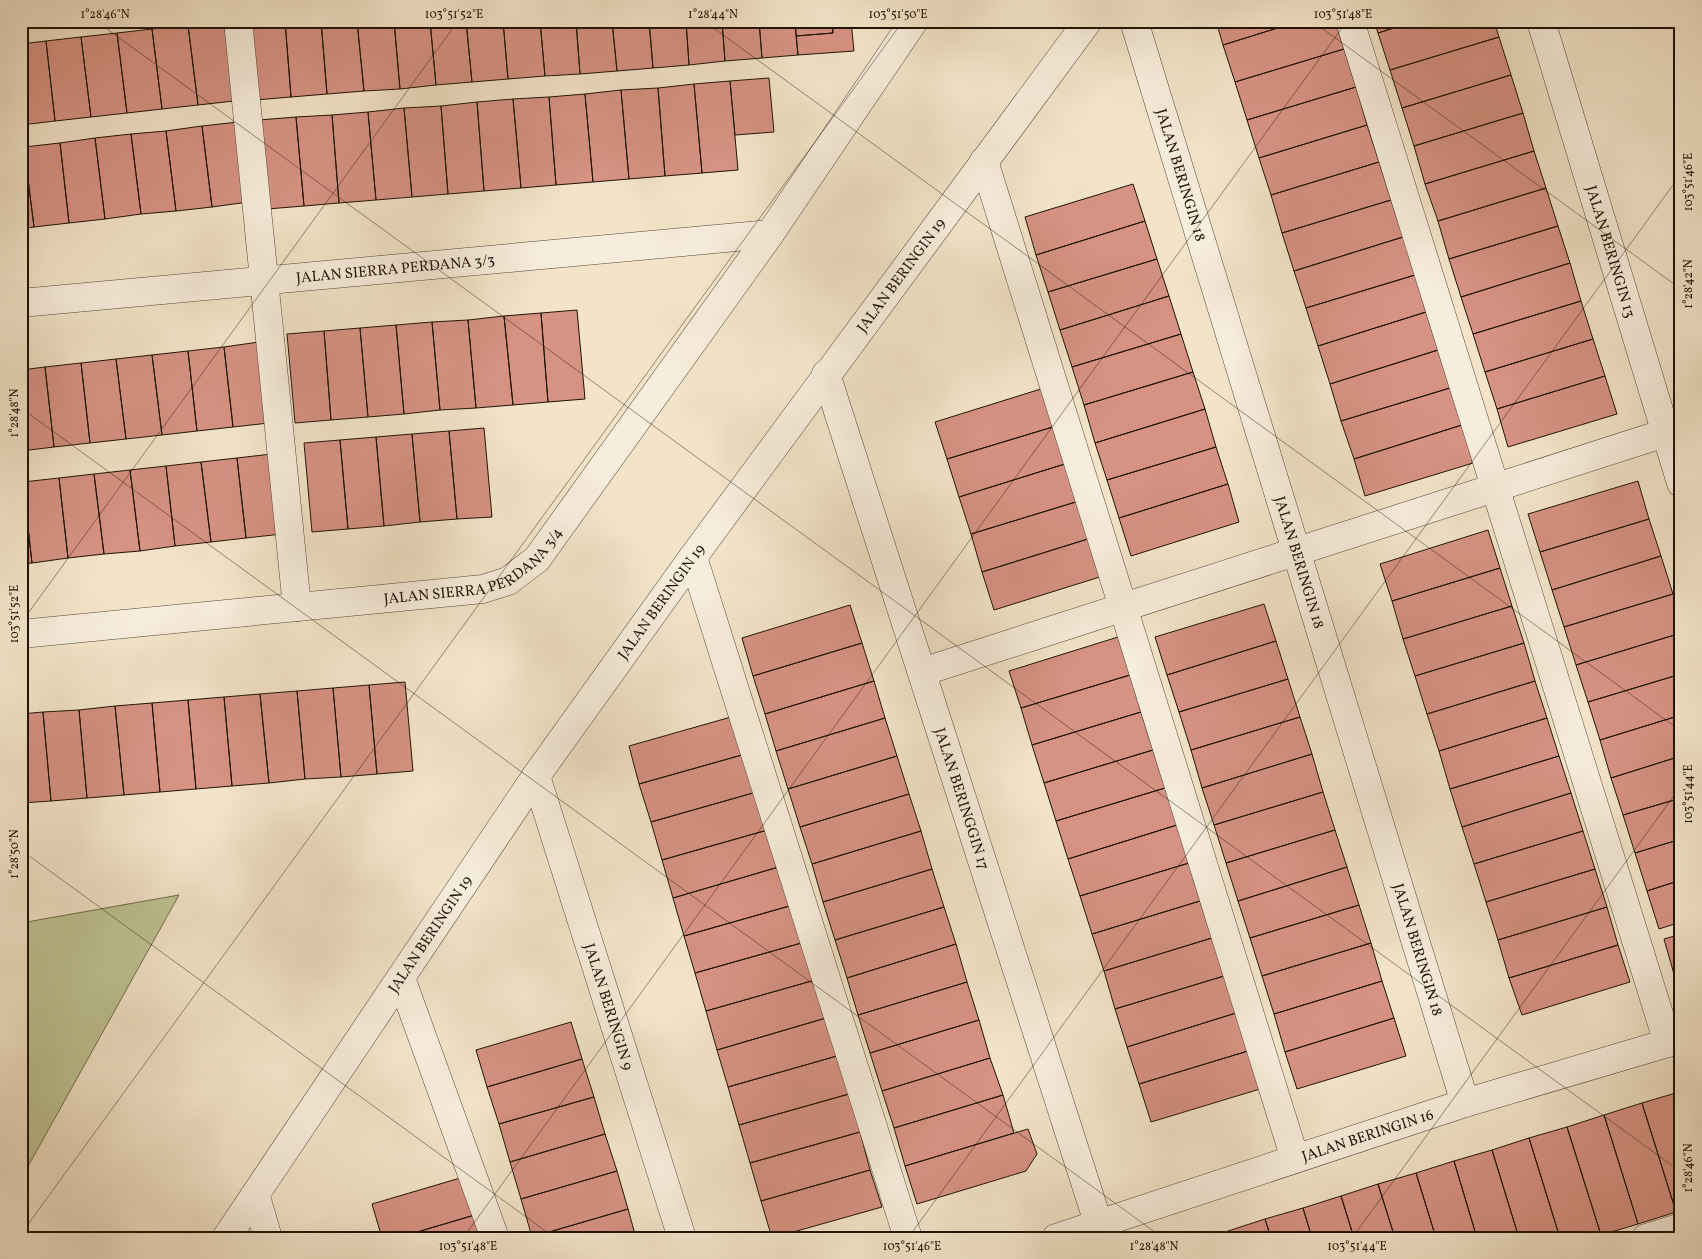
<svg xmlns="http://www.w3.org/2000/svg" width="1702" height="1259" viewBox="0 0 1702 1259" font-family="Vollkorn,serif">
<style>
.green{fill:#bec394;stroke:#6e6b4c}
.building{fill:#d69283;stroke:#1f1305}
.lines{fill:none;stroke-linecap:round;stroke-linejoin:round}
.minor-casing{stroke:#544736;stroke-width:29}
.minor{stroke:#f7eddc;stroke-width:28}
.ticks{fill:none;stroke:#1f1305;stroke-width:1;stroke-opacity:0.45}
.labels{text-anchor:middle;stroke-width:4;stroke-linejoin:round;paint-order:stroke}
.street-label{font-size:15px;fill:#1f1305;stroke:#f7eddc}
.neatline{fill:none;stroke:#1f1305;stroke-width:2}
.ticks-label{font-size:12px;text-anchor:middle;fill:#1f1305}
</style>
<rect width="100%" height="100%" fill="#f3e4c9"/>
<filter id="stains"><feTurbulence type="fractalNoise" baseFrequency=".004" numOctaves="4"/><feColorMatrix values="0 0 0 0 .2 0 0 0 0 .09 0 0 0 0 .02 0 0 0 .5 -.17"/></filter>
<radialGradient id="worn" r=".72"><stop offset=".6" stop-color="#630" stop-opacity="0"/><stop offset="1" stop-color="#630" stop-opacity=".3"/></radialGradient>
<path class="green" d="M179,895l-158,284v-256z"/>
<path class="building" d="M224,21l10,80 -36,4 -10,-80z
M248,21h37l6,76 -36,3z
M285,21h36l6,73 -36,3z
M321,21h36l7,70 -37,3z
M357,21h37l6,68 -36,2z
M394,21h36l6,64 -36,4z
M430,21h36l6,61 -36,3z
M466,21h37l5,58 -36,3z
M503,21h37l5,55 -37,3z
M540,21h36l4,53 -35,2z
M576,21h36l5,50 -37,3z
M612,21h37l4,47 -36,3z
M649,21h37l3,44 -36,3z
M686,21h36l3,40 -36,4z
M722,21h37l3,37 -37,3z
M759,21h36l3,34 -36,3z
M795,21h37l1,12 -37,3z
M832,21h19l3,30 -56,4 -2,-19 37,-3z
M1216,21h84l-77,24z
M1300,21h35l9,28 -109,33 -12,-37z
M1374,21h42l-38,12z
M1416,21h78l5,16 -109,33 -12,-37z
M188,25l10,80 -36,4 -10,-80z
M152,29l10,80 -35,4 -10,-80z
M117,33l10,80 -36,4 -10,-80z
M81,37l10,80 -36,4 -9,-80z
M1499,37l12,38 -109,33 -12,-38z
M46,41l9,80 -34,4v-81z
M1344,49l12,38 -109,33 -12,-38z
M1511,75l12,38 -109,33 -12,-38z
M769,78l5,54 -39,3 -5,-54z
M730,81l8,89 -36,3 -8,-89z
M694,84l8,89 -37,3 -7,-88z
M1356,87l11,38 -108,33 -12,-38z
M658,88l7,88 -36,3 -8,-89z
M621,90l8,89 -36,3 -8,-88z
M585,94l8,88 -37,3 -7,-88z
M549,97l7,88 -35,3 -8,-89z
M513,99l8,89 -37,3 -7,-89z
M477,102l7,89 -36,3 -7,-88z
M441,106l7,88 -36,3 -8,-89z
M404,108l8,89 -36,3 -8,-88z
M368,112l8,88 -37,3 -7,-88z
M1523,113l11,38 -109,33 -11,-38z
M332,115l7,88 -35,3 -8,-89z
M296,117l8,89 -37,3 -8,-89z
M238,122l10,80 -36,5 -10,-81z
M1367,125l12,37 -108,33 -12,-37z
M202,126l10,81 -36,4 -10,-80z
M166,131l10,80 -35,3 -10,-80z
M131,134l10,80 -36,5 -10,-81z
M95,138l10,81 -36,4 -9,-80z
M60,143l9,80 -35,4 -10,-80z
M21,147h3l10,80 -13,2z
M1534,151l12,37 -108,33 -13,-37z
M1379,162l12,38 -109,33 -11,-38z
M1133,184l12,37 -109,34 -11,-38z
M1546,188l12,38 -109,33 -11,-38z
M1391,200l12,37 -109,34 -12,-38z
M1145,221l12,38 -109,33 -12,-37z
M1558,226l12,37 -109,34 -12,-38z
M1403,237l12,38 -109,33 -12,-37z
M1157,259l12,37 -109,34 -12,-38z
M1570,263l11,38 -108,33 -12,-37z
M1415,275l11,37 -108,34 -12,-38z
M1169,296l12,38 -109,33 -12,-37z
M1581,301l12,38 -108,33 -12,-38z
M577,310l8,89 -37,3 -7,-89z
M1426,312l12,38 -108,34 -12,-38z
M541,313l7,89 -35,3 -9,-89z
M504,316l9,89 -37,3 -8,-88z
M468,320l8,88 -36,2 -8,-88z
M432,322l8,88 -36,4 -8,-89z
M396,325l8,89 -36,3 -8,-89z
M360,328l8,89 -37,3 -7,-89z
M324,331l7,89 -36,3 -8,-89z
M1181,334l12,38 -109,33 -12,-38z
M1593,339l12,37 -108,33 -12,-37z
M259,342l10,81 -36,4 -9,-80z
M224,347l9,80 -36,4 -9,-80z
M1438,350l12,38 -109,33 -11,-37z
M188,351l9,80 -35,4 -10,-80z
M152,355l10,80 -36,4 -10,-80z
M116,359l10,80 -36,4 -9,-80z
M81,363l9,80 -36,4 -9,-80z
M45,367l9,80 -33,4v-81z
M1193,372l12,37 -110,34 -11,-38z
M1605,376l12,38 -109,33 -11,-38z
M1044,388l12,38 -109,33 -12,-37z
M1450,388l12,37 -108,34 -13,-38z
M1205,409l11,38 -109,33 -12,-37z
M1462,425l11,38 -108,33 -11,-37z
M1056,426l12,37 -109,34 -12,-38z
M484,428l8,89 -35,2 -8,-88z
M449,431l8,88 -37,3 -8,-88z
M412,434l8,88 -36,4 -8,-89z
M376,437l8,89 -36,3 -8,-89z
M340,440l8,89 -36,3 -8,-89z
M1216,447l12,37 -109,34 -12,-38z
M272,454l10,80 -36,4 -9,-80z
M237,458l9,80 -35,4 -10,-80z
M201,462l10,80 -36,4 -9,-80z
M1068,463l11,38 -108,33 -12,-37z
M166,466l9,80 -35,5 -10,-81z
M130,470l10,81 -36,3 -10,-80z
M94,474l10,80 -36,4 -9,-80z
M59,478l9,80 -36,5 -9,-81z
M1638,481l11,38 -109,33 -12,-38z
M23,482l9,81 -11,1v-81z
M1228,484l11,38 -108,34 -12,-38z
M1079,501l12,37 -109,34 -11,-38z
M1649,519l12,37 -109,34 -12,-38z
M1488,530l12,38 -108,33 -12,-37z
M1091,538l12,38 -109,34 -12,-38z
M1661,556l12,38 -109,33 -12,-37z
M1500,568l12,38 -109,33 -11,-38z
M1673,594l8,24v15l-105,32 -12,-38z
M1264,604l12,37 -109,34 -12,-38z
M850,605l12,38 -109,33 -11,-38z
M1512,606l12,37 -109,33 -12,-37z
M1681,633v41l-93,28 -12,-37z
M1118,637l12,38 -109,33 -12,-37z
M1276,641l12,38 -109,33 -12,-37z
M862,643l12,38 -109,33 -12,-38z
M1524,643l11,38 -108,33 -12,-38z
M1681,674v41l-81,25 -12,-38z
M1130,675l11,37 -109,33 -11,-37z
M1288,679l12,38 -109,33 -12,-38z
M874,681l11,37 -109,33 -11,-37z
M1535,681l12,37 -108,33 -12,-37z
M405,682l8,89 -36,3 -8,-89z
M369,685l8,89 -36,3 -8,-89z
M333,688l8,89 -36,2 -8,-88z
M297,691l8,88 -36,4 -9,-89z
M260,694l9,89 -37,3 -8,-89z
M224,697l8,89 -36,3 -8,-89z
M188,700l8,89 -36,3 -8,-89z
M152,703l8,89 -36,3 -9,-89z
M115,706l9,89 -37,3 -8,-88z
M79,710l8,88 -36,3 -8,-89z
M43,712l8,89 -30,2v-89z
M1141,712l12,38 -109,33 -12,-38z
M738,715l11,38 -110,31 -10,-38z
M1681,715v41l-70,22 -11,-38z
M1300,717l12,37 -110,34 -11,-38z
M885,718l12,38 -109,33 -12,-38z
M1547,718l12,38 -109,33 -11,-38z
M1153,750l12,38 -109,33 -12,-38z
M749,753l11,38 -109,31 -12,-38z
M1312,754l11,38 -109,33 -12,-37z
M897,756l12,38 -109,33 -12,-38z
M1559,756l12,37 -109,34 -12,-38z
M1681,756v42l-58,17 -12,-37z
M1165,788l12,37 -109,34 -12,-38z
M760,791l11,38 -109,31 -11,-38z
M1323,792l12,38 -109,33 -12,-38z
M1571,793l12,38 -109,33 -12,-37z
M909,794l12,37 -109,33 -12,-37z
M1681,798v41l-46,14 -12,-38z
M1177,825l12,38 -109,33 -12,-37z
M771,829l11,37 -109,32 -11,-38z
M1335,830l12,37 -109,34 -12,-38z
M921,831l11,38 -109,33 -11,-38z
M1583,831l12,38 -109,33 -12,-38z
M1681,839v41l-34,11 -12,-38z
M1189,863l11,38 -108,33 -12,-38z
M782,866l11,39 -109,31 -11,-38z
M1347,867l12,38 -109,33 -12,-37z
M932,869l12,38 -109,33 -12,-38z
M1595,869l12,38 -109,33 -12,-38z
M1681,880v42l-22,7 -12,-38z
M1200,901l12,37 -108,33 -12,-37z
M793,905l12,37 -110,31 -11,-37z
M1359,905l12,38 -109,33 -12,-38z
M944,907l12,37 -109,34 -12,-38z
M1607,907l11,38 -109,33 -11,-38z
M1681,934v65l-17,-60z
M1212,938l12,38 -109,33 -11,-38z
M805,942l10,38 -109,31 -11,-38z
M1371,943l11,38 -108,33 -12,-38z
M956,944l11,38 -109,33 -11,-37z
M1618,945l12,37 -108,33 -13,-37z
M1224,976l12,37 -109,34 -12,-38z
M815,980l11,38 -109,32 -11,-39z
M1382,981l12,37 -109,34 -11,-38z
M967,982l12,38 -109,33 -12,-38z
M1236,1013l12,38 -109,33 -12,-37z
M826,1018l11,38 -109,31 -11,-37z
M1394,1018l12,38 -109,33 -12,-37z
M979,1020l11,38 -108,33 -12,-38z
M571,1022l11,37 -95,28 -11,-37z
M1248,1051l12,38 -109,33 -12,-38z
M837,1056l12,38 -110,31 -11,-38z
M990,1058l13,37 -109,33 -12,-37z
M582,1059l12,38 -95,27 -12,-37z
M1679,1092l2,119 -5,1 -34,-109z
M849,1094l11,38 -110,31 -11,-38z
M1003,1095l11,38 -109,33 -11,-38z
M594,1097l11,37 -95,28 -11,-38z
M1642,1103l34,109 -38,12 -34,-109z
M1604,1115l34,109 -37,11 -34,-108z
M1567,1127l34,108 -8,3h-33l-31,-100z
M1028,1129l9,25 -11,17 -109,33 -12,-38z
M860,1132l10,38 -109,31 -11,-38z
M605,1134l12,37 -96,28 -11,-37z
M1529,1138l31,100h-41l-27,-88z
M1492,1150l27,88h-42l-23,-77z
M1454,1161l23,77h-41l-20,-65z
M870,1170l12,37 -110,31 -11,-37z
M617,1171l11,38 -96,28 -11,-38z
M1416,1173l20,65h-41l-17,-54z
M467,1176l11,38 -81,24h-15l-10,-34z
M1378,1184l17,54h-41l-13,-42z
M1341,1196l13,42h-42l-9,-30z
M1303,1208l9,30h-41l-6,-19z
M628,1209l8,29 -104,-1z
M478,1214l7,24h-88z
M1265,1219l6,19h-41l-2,-7z
M1228,1231l2,7h-25z"/>
<g class="lines">
<g class="minor-casing">
<g id="minor">
<path d="M238,21l59,586"/>
<path id="s1" d="M1134,21l331,1082"/>
<path d="M1350,21l318,1022"/>
<path id="s2" d="M1541,21l140,462"/>
<path d="M984,161l311,998"/>
<path id="s3" d="M21,303l749,-69"/>
<path id="s4" d="M826,374l277,864"/>
<path d="M693,557l215,681"/>
<path id="s5" d="M21,634l462,-45 25,-8 29,-22 233,-325 144,-213"/>
<path d="M922,672l743,-239"/>
<path id="s6" d="M536,776l146,462"/>
<path d="M401,978l94,260"/>
<path d="M256,1197l12,41"/>
<path id="s7" d="M226,1238l310,-462 157,-219 395,-536"/>
<path id="s8" d="M1056,1238l409,-135 216,-64"/>
<path d="M1646,1238l35,-11"/>
</g>
</g>
<use href="#minor" class="minor"/>
</g>
<path class="ticks" d="M96,21l1585,1151M704,21l977,710M1312,21l369,268M21,408l1142,830M21,623l437,-602M21,850l534,388M21,1234l882,-1213M463,1238l884,-1217M908,1238l773,-1064M1352,1238l329,-452"/>
<g class="labels">
<g class="street-label">
<text dy="5" stroke="none"><textPath href="#s1" startOffset="161">JALAN BERINGIN 18</textPath></text>
<text dy="5" stroke="none"><textPath href="#s2" startOffset="241">JALAN BERINGIN 13</textPath></text>
<text dy="5" stroke="none"><textPath href="#s3" startOffset="376">JALAN SIERRA PERDANA 3/3</textPath></text>
<text dy="5" stroke="none"><textPath href="#s7" startOffset="1176">JALAN BERINGIN 19</textPath></text>
<text dy="5" stroke="none"><textPath href="#s5" startOffset="464">JALAN SIERRA PERDANA 3/4</textPath></text>
<text dy="5" stroke="none"><textPath href="#s1" startOffset="566">JALAN BERINGIN 18</textPath></text>
<text dy="5" stroke="none"><textPath href="#s7" startOffset="771">JALAN BERINGIN 19</textPath></text>
<text dy="5" stroke="none"><textPath href="#s4" startOffset="446">JALAN BERINGGIN 17</textPath></text>
<text dy="5" stroke="none"><textPath href="#s7" startOffset="366">JALAN BERINGIN 19</textPath></text>
<text dy="5" stroke="none"><textPath href="#s1" startOffset="971">JALAN BERINGIN 18</textPath></text>
<text dy="5" stroke="none"><textPath href="#s6" startOffset="242">JALAN BERINGIN 9</textPath></text>
<text dy="5" stroke="none"><textPath href="#s8" startOffset="328">JALAN BERINGIN 16</textPath></text>
</g>
</g>
<rect width="1702" height="1259" fill="none" stroke="#f3e4c9" stroke-width="55"/>
<rect x="28" y="28" width="1646" height="1204" class="neatline"/>
<g class="ticks-label">
<text x="105" y="18">1°28'46"N</text>
<text x="454" y="18">103°51'52"E</text>
<text x="713" y="18">1°28'44"N</text>
<text x="898" y="18">103°51'50"E</text>
<text x="1343" y="18">103°51'48"E</text>
<text transform="translate(1688 182) rotate(-90)" y="4">103°51'46"E</text>
<text transform="translate(1688 284) rotate(-90)" y="4">1°28'42"N</text>
<text transform="translate(14 413) rotate(-90)" y="4">1°28'48"N</text>
<text transform="translate(14 614) rotate(-90)" y="4">103°51'52"E</text>
<text transform="translate(1688 794) rotate(-90)" y="4">103°51'44"E</text>
<text transform="translate(14 854) rotate(-90)" y="4">1°28'50"N</text>
<text transform="translate(1688 1168) rotate(-90)" y="4">1°28'46"N</text>
<text x="468" y="1250">103°51'48"E</text>
<text x="912" y="1250">103°51'46"E</text>
<text x="1154" y="1250">1°28'48"N</text>
<text x="1357" y="1250">103°51'44"E</text>
</g>
<rect width="100%" height="100%" filter="url(#stains)"/>
<rect width="100%" height="100%" fill="url(#worn)"/>
</svg>
